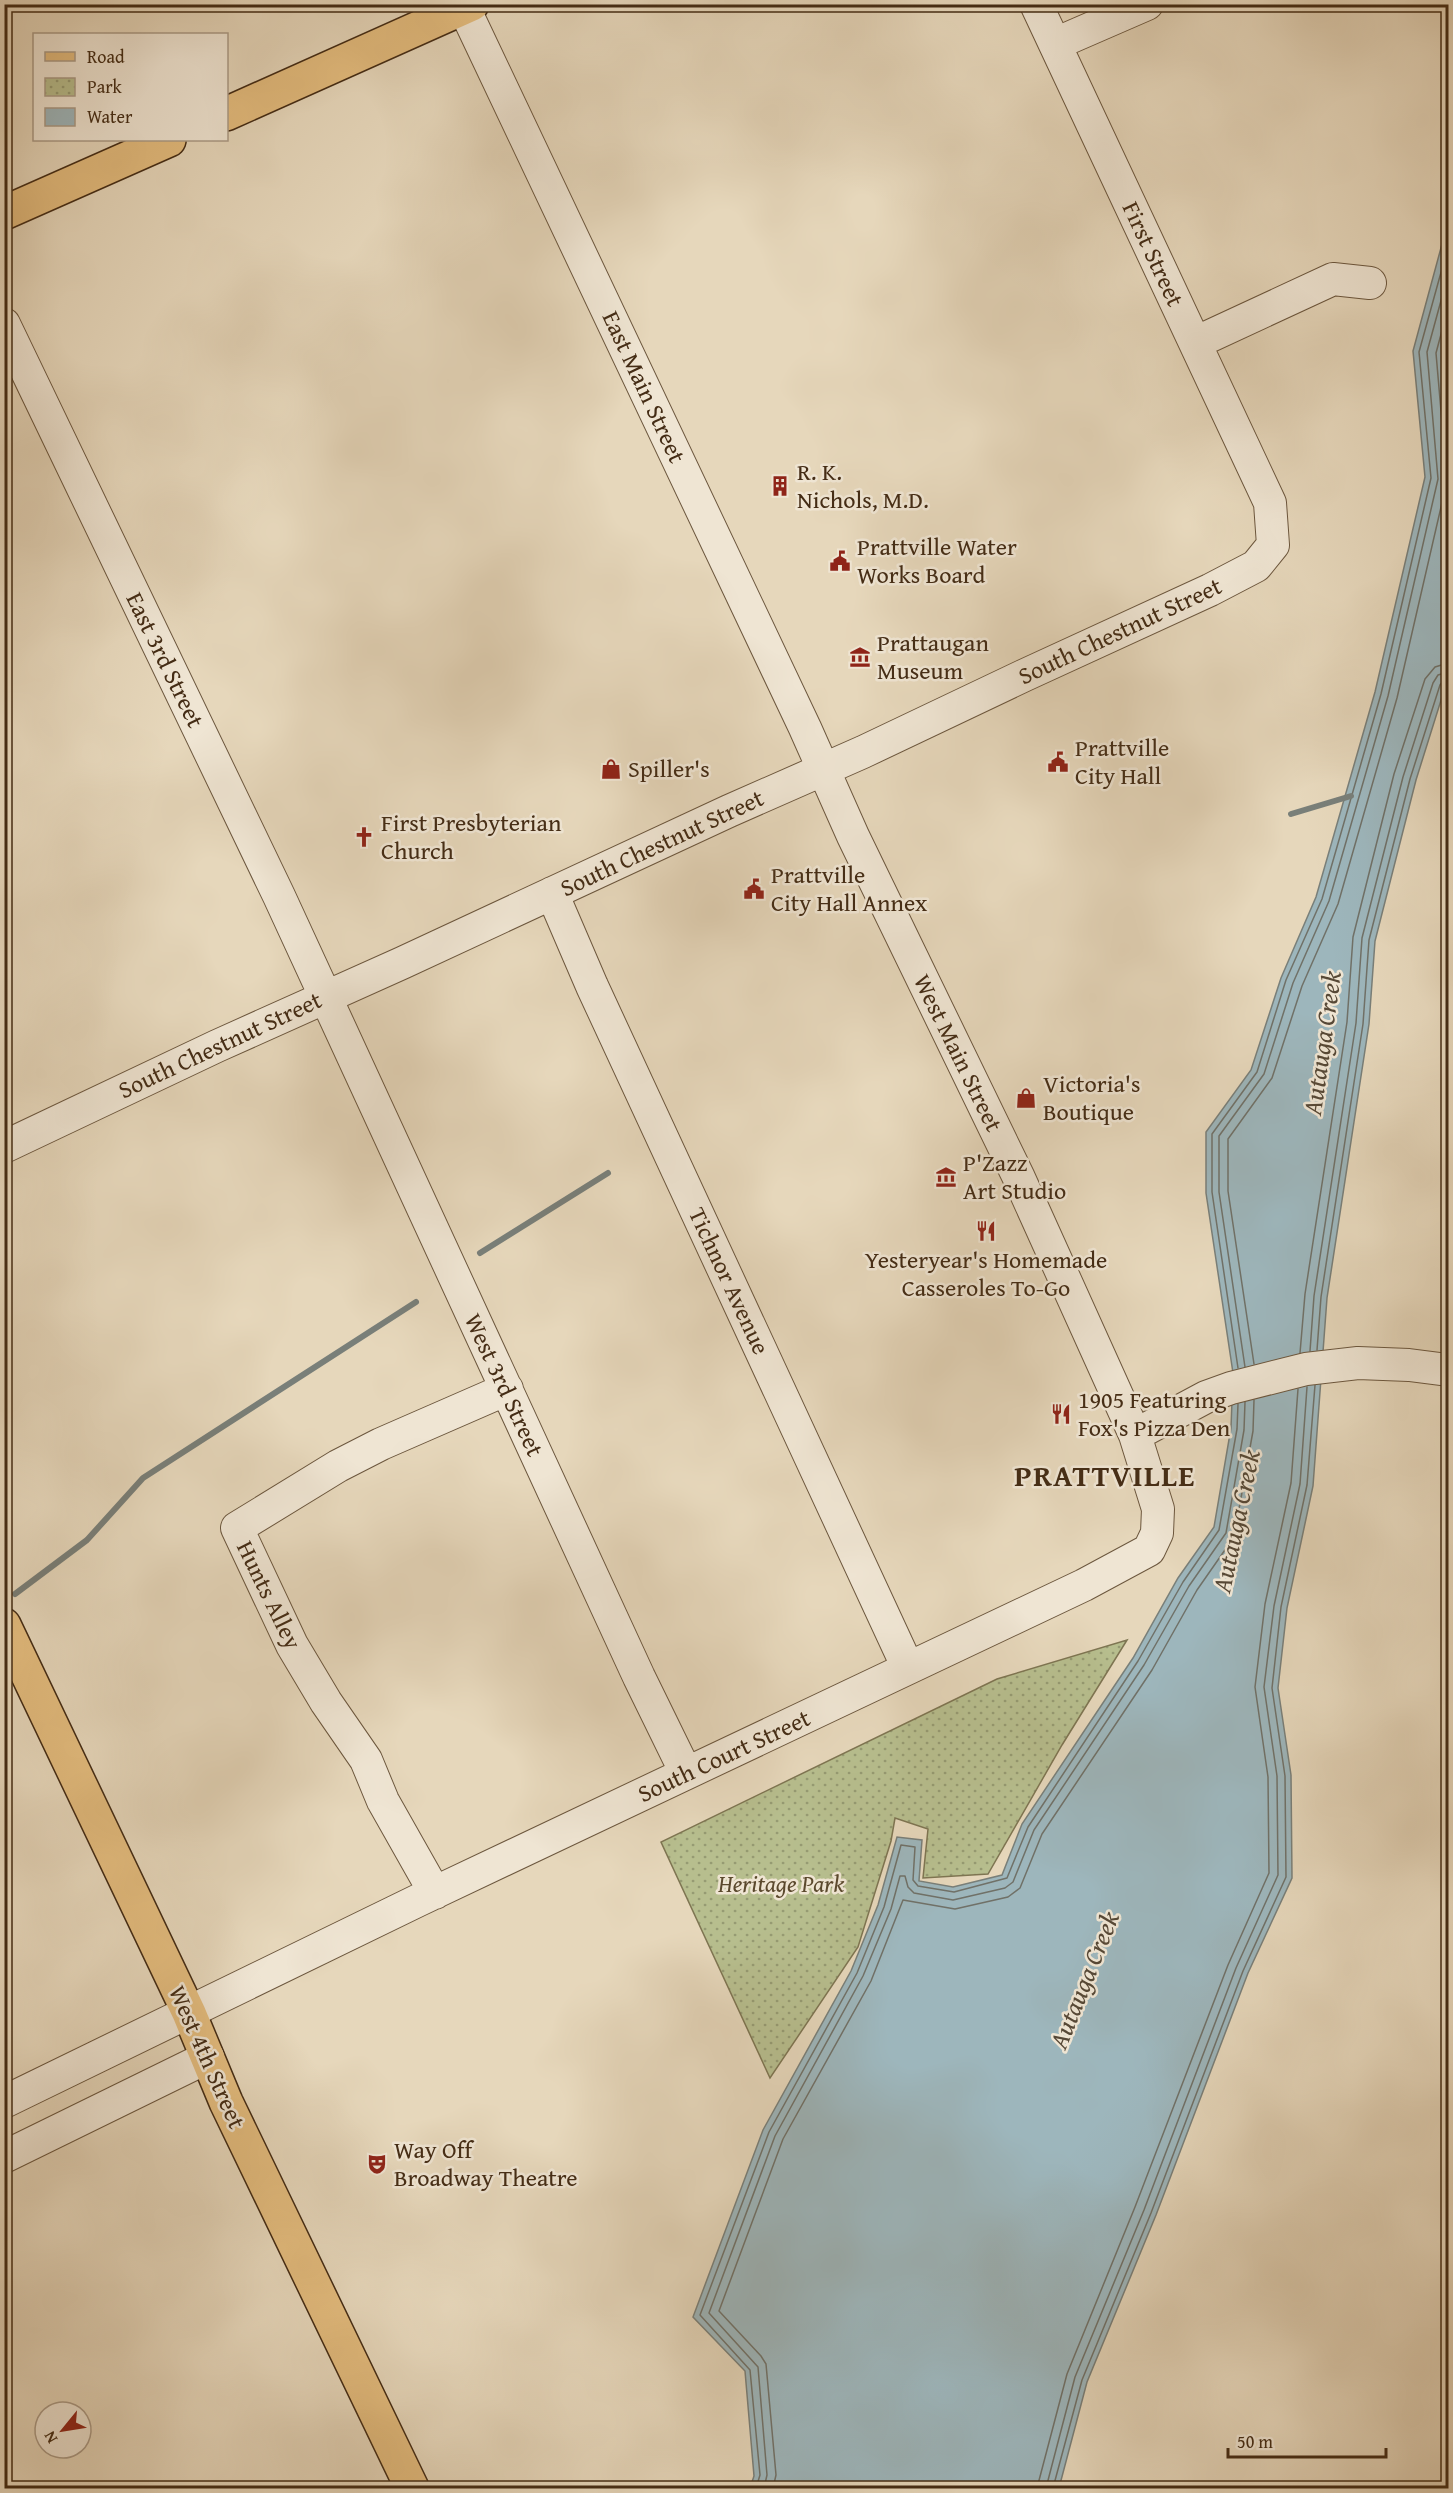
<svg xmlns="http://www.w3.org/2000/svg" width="1453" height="2493" viewBox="0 0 1453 2493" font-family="'Gentium Book Plus',serif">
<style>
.park{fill:url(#park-dots);stroke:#7e7552;stroke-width:1.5}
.water{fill:#9db6bc;stroke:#797f79;stroke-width:1.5}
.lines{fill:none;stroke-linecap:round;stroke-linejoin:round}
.shore{stroke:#707168;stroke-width:1.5}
.stream{stroke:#797f79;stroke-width:6}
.minor-casing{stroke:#6c573e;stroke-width:34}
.major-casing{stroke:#442c15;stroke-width:36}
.minor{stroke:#efe5d3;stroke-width:32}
.major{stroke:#e3bc7e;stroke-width:33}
.labels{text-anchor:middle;stroke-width:5;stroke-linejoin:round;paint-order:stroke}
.street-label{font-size:24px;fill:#442c15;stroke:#efe5d3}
.poi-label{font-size:24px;fill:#442c15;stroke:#efe5d3;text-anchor:start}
.park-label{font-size:24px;font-style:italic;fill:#5b492d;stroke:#efe5d3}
.water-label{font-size:26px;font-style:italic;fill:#564836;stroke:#efe5d3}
.district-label{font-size:30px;font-weight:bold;letter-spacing:1.5px;fill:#442c15;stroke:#efe5d3}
</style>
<defs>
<pattern id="park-dots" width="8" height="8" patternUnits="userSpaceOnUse" patternTransform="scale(1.5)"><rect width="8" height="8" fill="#b7be8e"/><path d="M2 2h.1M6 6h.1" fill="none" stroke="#969b73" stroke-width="1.8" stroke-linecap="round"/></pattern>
</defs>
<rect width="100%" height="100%" fill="#e6d7bb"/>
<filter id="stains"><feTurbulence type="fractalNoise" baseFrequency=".00333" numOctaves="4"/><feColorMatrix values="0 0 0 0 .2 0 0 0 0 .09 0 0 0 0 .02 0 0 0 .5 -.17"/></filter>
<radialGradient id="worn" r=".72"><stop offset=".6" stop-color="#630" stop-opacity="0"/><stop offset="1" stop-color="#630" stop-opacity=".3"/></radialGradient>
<path class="park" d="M1127,1640l-65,105 -74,129 -65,4 5,-49 -33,-11 -4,23 -33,106 -88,131 -109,-236 336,-163z"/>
<path class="water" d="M1448,222v456l-32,102 -41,161 -6,83 -42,274 -14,188 -26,122 -9,80 13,87 1,103 -44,95 -92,242 -69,167 -28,106h-309l4,-12 -9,-105 -52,-54 70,-187 88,-159 27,-66 19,-68 25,3 -3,41 34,6 49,-12 20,-51 111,-166 45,-80 36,-51 17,-99 2,-55 -27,-180v-61l45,-62 30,-92 35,-81 59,-205 50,-215 -12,-126z"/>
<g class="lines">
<path class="shore" d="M1317,1350l4,-53 42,-273 6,-84 41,-161 30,-94 3,-4 5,-1
M1310,1351l4,-55 42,-273 6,-85 41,-161 30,-94 5,-8 10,-3
M1300,1353l5,-59 42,-272 6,-85 41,-163 31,-95 10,-12 13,-4
M1254,1364l-26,-173v-52l44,-61 30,-92 36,-82 59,-206 50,-217 -11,-128 12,-45
M1245,1367l-26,-175v-56l45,-62 29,-91 36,-82 59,-205 50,-217 -11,-127 21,-77
M1238,1368l-26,-176v-58l45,-62 29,-92 36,-81 59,-205 50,-216 -12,-126 29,-105
M756,2488l4,-13 -10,-105 -50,-55 69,-183 88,-159 27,-66 17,-62 14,2 -2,33 5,6 36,6 53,-14 21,-51 110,-166 45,-79 36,-52 18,-101 1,-25
M764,2488l3,-13 -9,-108 -49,-54 66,-177 88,-160 28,-67 9,-33h5l3,11 6,6 39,7 52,-12 8,-6 21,-52 110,-165 45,-79 37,-53 18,-103 1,-28
M773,2488l3,-13 -10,-111 -5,-8 -42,-45 64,-172 88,-158 32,-81 52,9 53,-12 12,-9 22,-54 110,-164 45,-80 37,-53 19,-106 1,-31
M1037,2488l30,-114 68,-167 93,-242 41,-92 -1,-96 -13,-90 10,-83 26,-121 7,-94
M1046,2488l29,-111 69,-167 92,-242 42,-93 -1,-99 -13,-89 10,-81 26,-122 7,-97
M1053,2488l29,-108 69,-167 92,-242 43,-94 -1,-101 -13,-88 9,-81 26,-122 8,-100"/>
<path class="stream" d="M1291,814l60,-18
M480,1253l128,-80
M15,1594l72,-54 56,-62 273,-176"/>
<g class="minor-casing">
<path id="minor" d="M1055,44l92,-40
M4,324l275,572 360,781 47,96
M1195,343l138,-64 37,4
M552,893l40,93 316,682
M4,1147l213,-101 185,-83 327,-152 134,-59 162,-77 185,-85 46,-24 17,-21 -3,-42 -234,-499
M1135,1435l71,-38 25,-9 75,-19 52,-6 51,2 39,5
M435,1893l-52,-92 -17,-41 -40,-58 -34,-57 -55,-117 101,-62 43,-22 126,-55
M4,2102l415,-202 665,-315 65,-35 8,-17 1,-24 -23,-74 -116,-257 -166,-342 -48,-108 -341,-720
M4,2157l204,-100"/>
</g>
<g class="major-casing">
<path id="major" d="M226,114l246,-110
M4,213l165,-73
M4,1625l185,388 37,89 186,386"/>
</g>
<use href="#minor" class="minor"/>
<use href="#major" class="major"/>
</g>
<defs>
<g id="building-bare" transform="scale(1.62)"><path d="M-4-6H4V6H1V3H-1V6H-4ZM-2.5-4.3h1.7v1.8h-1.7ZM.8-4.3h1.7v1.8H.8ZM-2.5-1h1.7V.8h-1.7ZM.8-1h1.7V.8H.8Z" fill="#8f2418" stroke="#efe5d3" stroke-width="2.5" paint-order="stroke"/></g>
<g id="civic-bare" transform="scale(1.62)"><path d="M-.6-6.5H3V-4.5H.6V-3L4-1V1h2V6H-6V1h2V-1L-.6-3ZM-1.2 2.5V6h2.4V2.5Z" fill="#8f2418" stroke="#efe5d3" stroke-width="2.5" paint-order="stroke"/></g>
<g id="museum-bare" transform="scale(1.62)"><path d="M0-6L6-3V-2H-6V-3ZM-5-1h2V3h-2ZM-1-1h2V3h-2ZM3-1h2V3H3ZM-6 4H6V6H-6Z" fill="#8f2418" stroke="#efe5d3" stroke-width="2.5" paint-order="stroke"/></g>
<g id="shop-bare" transform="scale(1.62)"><path d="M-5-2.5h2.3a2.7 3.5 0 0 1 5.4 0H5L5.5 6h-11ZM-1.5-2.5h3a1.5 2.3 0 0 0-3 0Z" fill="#8f2418" stroke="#efe5d3" stroke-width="2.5" paint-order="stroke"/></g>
<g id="church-bare" transform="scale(1.62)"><path d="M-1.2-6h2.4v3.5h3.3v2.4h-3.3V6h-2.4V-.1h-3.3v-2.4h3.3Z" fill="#8f2418" stroke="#efe5d3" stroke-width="2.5" paint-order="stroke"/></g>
<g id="restaurant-bare" transform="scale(1.62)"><path d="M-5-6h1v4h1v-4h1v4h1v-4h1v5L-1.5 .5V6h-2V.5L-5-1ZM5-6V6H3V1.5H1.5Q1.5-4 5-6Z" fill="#8f2418" stroke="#efe5d3" stroke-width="2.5" paint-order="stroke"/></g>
<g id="theatre-bare" transform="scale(1.62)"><path d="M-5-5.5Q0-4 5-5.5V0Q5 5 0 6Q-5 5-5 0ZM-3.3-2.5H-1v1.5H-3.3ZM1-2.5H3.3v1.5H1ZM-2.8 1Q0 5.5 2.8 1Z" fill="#8f2418" stroke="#efe5d3" stroke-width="2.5" paint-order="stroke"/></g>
</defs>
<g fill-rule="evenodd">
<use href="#building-bare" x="780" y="486"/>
<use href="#civic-bare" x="840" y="561"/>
<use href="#museum-bare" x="860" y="657"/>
<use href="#civic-bare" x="1058" y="762"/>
<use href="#shop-bare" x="611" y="769"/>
<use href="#church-bare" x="364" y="837"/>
<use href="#civic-bare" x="754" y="889"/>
<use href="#shop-bare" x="1026" y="1098"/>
<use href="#museum-bare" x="946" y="1177"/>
<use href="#restaurant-bare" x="986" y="1231"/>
<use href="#restaurant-bare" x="1061" y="1414"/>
<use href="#theatre-bare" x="377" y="2164"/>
</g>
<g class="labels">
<g class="street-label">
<text transform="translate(1153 254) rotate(65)" y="8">First Street</text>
<text transform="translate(644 387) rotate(65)" y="8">East Main Street</text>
<text transform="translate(1120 631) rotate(-25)" y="8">South Chestnut Street</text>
<text transform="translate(165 660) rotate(64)" y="8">East 3rd Street</text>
<text transform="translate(662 843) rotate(-25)" y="8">South Chestnut Street</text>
<text transform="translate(220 1045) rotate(-25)" y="8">South Chestnut Street</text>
<text transform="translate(958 1053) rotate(64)" y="8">West Main Street</text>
<text transform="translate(729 1281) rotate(65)" y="8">Tichnor Avenue</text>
<text transform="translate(504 1385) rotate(65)" y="8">West 3rd Street</text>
<text transform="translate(269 1595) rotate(64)" y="8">Hunts Alley</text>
<text transform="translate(724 1756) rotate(-25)" y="8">South Court Street</text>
<text transform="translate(207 2057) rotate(66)" y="8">West 4th Street</text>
</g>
<g class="poi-label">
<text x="797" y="480">R. K.<tspan x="797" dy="28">Nichols, M.D.</tspan></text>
<text x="857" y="555">Prattville Water<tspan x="857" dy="28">Works Board</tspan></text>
<text x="877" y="651">Prattaugan<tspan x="877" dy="28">Museum</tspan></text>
<text x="1075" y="756">Prattville<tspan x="1075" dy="28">City Hall</tspan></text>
<text x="628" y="777">Spiller's</text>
<text x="381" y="831">First Presbyterian<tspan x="381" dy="28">Church</tspan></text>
<text x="771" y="883">Prattville<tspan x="771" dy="28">City Hall Annex</tspan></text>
<text x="1043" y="1092">Victoria's<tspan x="1043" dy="28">Boutique</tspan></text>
<text x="963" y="1171">P'Zazz<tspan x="963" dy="28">Art Studio</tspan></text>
<text x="986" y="1268" text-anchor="middle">Yesteryear's Homemade<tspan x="986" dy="28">Casseroles To-Go</tspan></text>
<text x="1078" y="1408">1905 Featuring<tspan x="1078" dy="28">Fox's Pizza Den</tspan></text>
<text x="394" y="2158">Way Off<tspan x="394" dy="28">Broadway Theatre</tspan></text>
</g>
<g class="park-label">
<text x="781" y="1892">Heritage Park</text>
</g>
<g class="water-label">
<text transform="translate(1322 1043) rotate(-82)" y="9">Autauga Creek</text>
<text transform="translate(1236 1521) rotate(-78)" y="9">Autauga Creek</text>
<text transform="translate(1084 1980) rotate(-68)" y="9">Autauga Creek</text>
</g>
<g class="district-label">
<text x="1105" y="1486">PRATTVILLE</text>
</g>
</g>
<rect width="1453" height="2493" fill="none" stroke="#e6d7bb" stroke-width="24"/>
<rect x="6" y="6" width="1441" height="2481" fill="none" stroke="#442c15" stroke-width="3"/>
<rect x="12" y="12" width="1429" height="2469" fill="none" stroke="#442c15" stroke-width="1.5"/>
<rect x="33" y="33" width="195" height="108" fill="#efe5d3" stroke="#ab9b87" stroke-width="1.5"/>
<rect x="45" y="52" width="30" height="9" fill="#e3bc7e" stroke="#ab9b87" stroke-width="1.5"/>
<text x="87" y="63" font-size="18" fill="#442c15">Road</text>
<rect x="45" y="78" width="30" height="18" fill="url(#park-dots)" stroke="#ab9b87" stroke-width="1.5"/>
<text x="87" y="93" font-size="18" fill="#442c15">Park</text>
<rect x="45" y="108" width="30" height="18" fill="#9db6bc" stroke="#ab9b87" stroke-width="1.5"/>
<text x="87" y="123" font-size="18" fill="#442c15">Water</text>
<g transform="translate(63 2430) rotate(240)"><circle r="28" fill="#efe5d3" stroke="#ab9b87" stroke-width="1.5"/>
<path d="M0-4.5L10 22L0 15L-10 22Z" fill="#8f2418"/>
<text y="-9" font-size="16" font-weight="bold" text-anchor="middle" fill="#442c15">N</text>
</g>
<path d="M1228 2448v9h158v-9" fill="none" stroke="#442c15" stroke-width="3"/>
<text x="1237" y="2448" font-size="18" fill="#442c15" stroke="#efe5d3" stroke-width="4.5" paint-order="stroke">50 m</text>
<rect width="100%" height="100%" filter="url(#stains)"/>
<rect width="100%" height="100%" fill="url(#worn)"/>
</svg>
